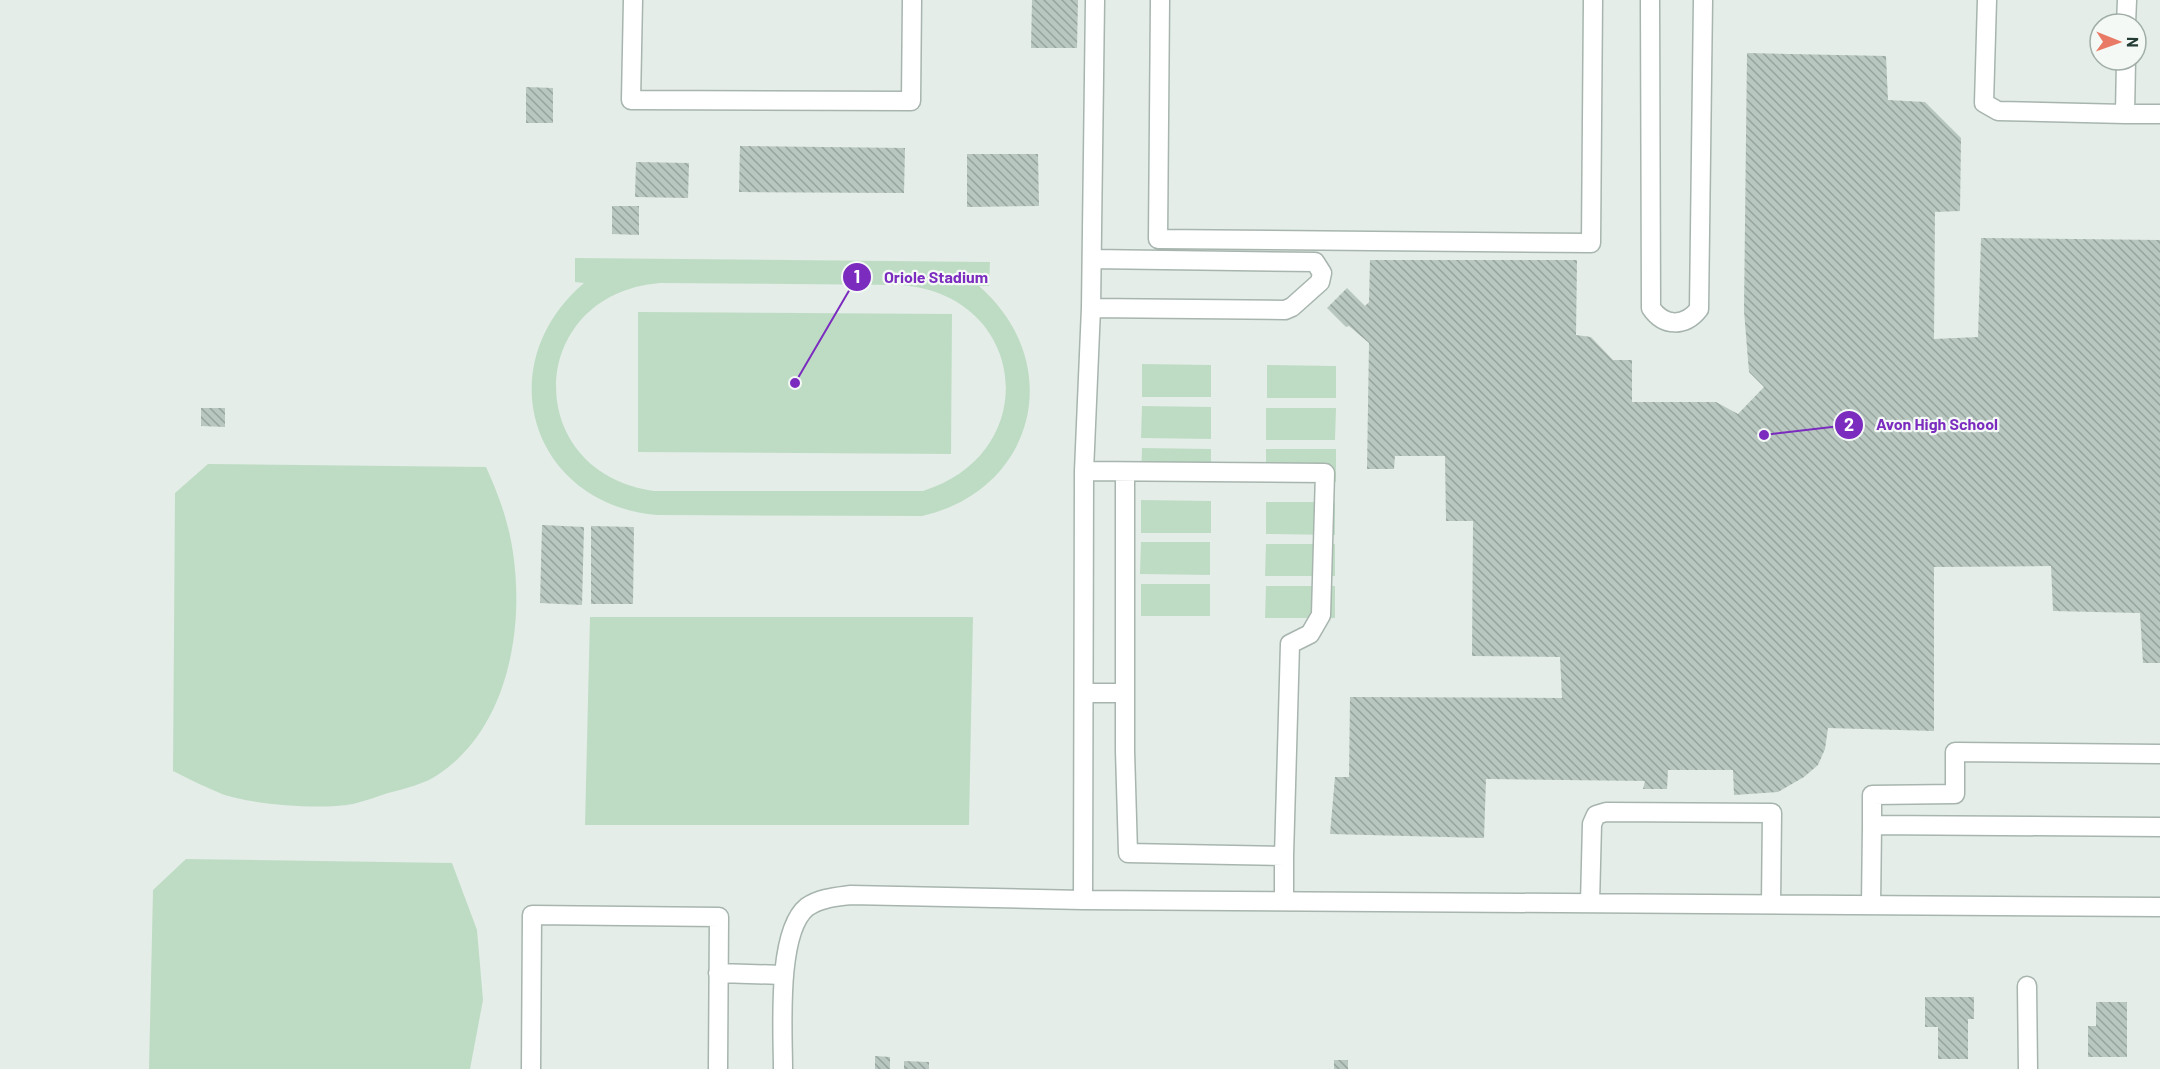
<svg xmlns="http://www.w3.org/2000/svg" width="2160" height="1069" viewBox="0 0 2160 1069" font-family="Barlow,sans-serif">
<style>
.pitch{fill:#bedcc4;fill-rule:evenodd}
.building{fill:url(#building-back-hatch)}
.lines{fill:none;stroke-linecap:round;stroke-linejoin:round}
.minor-casing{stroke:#a7b5ae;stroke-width:21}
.minor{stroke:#fff;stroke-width:18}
.leader{fill:none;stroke:#7b2cbf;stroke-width:2}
.callout-dot{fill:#7b2cbf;stroke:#f4f9f6;stroke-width:2}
.mark-label{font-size:18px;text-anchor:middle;font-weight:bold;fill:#fff}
.callout-label{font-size:16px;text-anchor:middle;font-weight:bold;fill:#7b2cbf;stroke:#f4f9f6;stroke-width:4.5;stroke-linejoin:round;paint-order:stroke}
</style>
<defs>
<pattern id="building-back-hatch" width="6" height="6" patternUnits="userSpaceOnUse" patternTransform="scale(1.5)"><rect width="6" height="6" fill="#b9c7c1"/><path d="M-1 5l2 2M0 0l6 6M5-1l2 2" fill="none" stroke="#96a39e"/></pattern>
</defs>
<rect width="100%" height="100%" fill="#e4ede8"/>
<path class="pitch" d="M575,258l415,4 -1,24h-10c88,77 57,204 -57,230l-265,-1c-126,-11 -169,-150 -73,-232l-9,-1zM660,283l240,2c128,9 145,168 23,206h-269c-134,-19 -129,-197 6,-208z
M638,312l314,2 -1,140 -313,-2z
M1142,364l69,1v32h-69z
M1267,365l69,1v32h-69z
M1142,406l69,1v32l-70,-1z
M1266,408h70l-1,32h-69z
M1142,448l69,1v32h-70z
M1266,449h70v33l-70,-1z
M208,464l278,3c10,22 19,45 24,69 17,80 2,189 -71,238 -14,10 -35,15 -51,19 -12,4 -23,8 -35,11 -33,6 -99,1 -131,-10 -17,-7 -33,-15 -49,-23l2,-278z
M1141,500l70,1v32h-70z
M1266,502h69v33l-69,-1z
M1141,542h69v33l-70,-1z
M1266,544h69v32h-70z
M1141,584h69v32h-69z
M1266,586h69v32h-70z
M590,617h383l-4,208h-384z
M186,859l266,4 25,67 6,70 -13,69h-321l4,-179z"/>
<path class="building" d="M1032,0h46l-1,48h-46z
M1747,53l139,3 2,44 37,2 36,36 -1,73 -25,1 -1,127 44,-2 3,-99 179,2v423h-17l-3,-50 -87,-2 -2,-45 -117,1v164l-106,-3 -3,21 -7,16 -14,12 -26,15 -44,3 -1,-25h-65l-1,19h-24l2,-8 -159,-2 -2,59 -154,-4 5,-57h14l1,-80 212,1 -2,-41 -88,-1 1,-135h-27l-1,-65h-50l-1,13h-27l2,-126 -20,-17 -3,1 -19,-19 20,-20 18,18 4,-4 1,-42h207l-1,75 15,2 22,23h19v42h84l22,12 26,-27 -15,-15 -5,-61z
M526,87l27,1v35h-27z
M740,146l165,2 -1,45 -165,-1z
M967,154h71l1,52 -72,1z
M636,162l53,1 -1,35 -53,-1z
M612,206h27v29l-27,-1z
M201,408h24v19l-24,-1z
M542,525l42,2 -2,78 -42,-2z
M591,526l43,1 -1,77h-42z
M1925,997h49v22h-6v40h-30v-32h-13z
M2096,1002h31v55h-39v-31h8z
M875,1056l15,1v12h-15z
M1334,1060h14v9h-14z
M904,1061l25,1v7h-25z"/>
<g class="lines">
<g class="minor-casing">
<path id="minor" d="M633,0l-2,100 280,1 1,-101
M1160,0l-2,239 433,4 2,-243
M1650,0l1,308c13,19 34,19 48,1l4,-309
M1987,0l-3,103 14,8 127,3 1,-54
M2126,24l1,-24
M2125,114h35
M1091,308l194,2 7,-3 28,-25 2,-9 -7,-11 -223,-3
M1084,471l241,2 -4,142 -11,19 -20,10 -6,212 -156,-3 -3,-102v-279
M1085,693h39
M1872,825v-30l83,-1v-42l205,2
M1083,900l1,-429 7,-163 4,-308
M1284,901v-45
M1590,903l2,-79 4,-9 10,-3 166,1 -1,91
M1871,905l1,-80 288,2
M718,973l65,2
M2027,986l1,83
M531,1069l1,-154 187,2 -1,152
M783,1069c0,-37 -7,-137 24,-162 13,-9 29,-10 44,-12l232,5 1077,7"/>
</g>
<use href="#minor" class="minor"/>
</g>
<path class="leader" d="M795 383L857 277M1764 435L1849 425"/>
<g class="callout-dot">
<circle cx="795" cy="383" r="6"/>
<circle cx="1764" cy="435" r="6"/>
<circle cx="857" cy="277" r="15"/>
<circle cx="1849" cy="425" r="15"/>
</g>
<g class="mark-label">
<text x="857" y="283">1</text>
<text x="1849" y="431">2</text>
</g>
<g class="callout-label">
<text x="936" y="283">Oriole Stadium</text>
<text x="1937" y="430">Avon High School</text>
</g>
<g transform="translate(2118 42) rotate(91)"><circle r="28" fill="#f4f9f6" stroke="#a1aea8" stroke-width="1.5"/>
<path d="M0-4.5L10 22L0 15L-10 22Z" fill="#e97b66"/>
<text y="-9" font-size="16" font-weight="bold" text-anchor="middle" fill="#243d34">N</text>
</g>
</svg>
